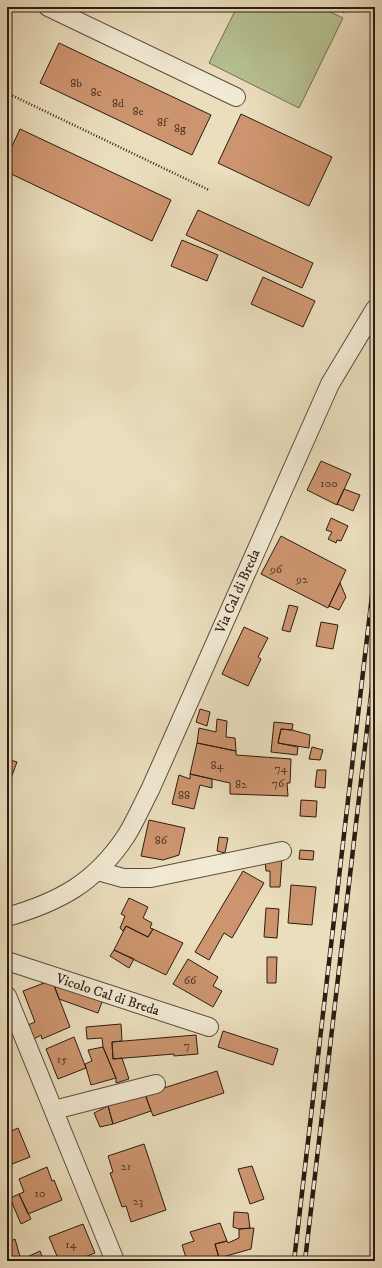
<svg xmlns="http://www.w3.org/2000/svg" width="382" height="1268" viewBox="0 0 382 1268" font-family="'IM FELL DW Pica',serif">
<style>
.green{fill:#b7c192;stroke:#716e52}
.building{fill:#cd956f;stroke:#2b1c13}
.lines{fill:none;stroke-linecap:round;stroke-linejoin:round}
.street-casing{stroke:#5b4c3e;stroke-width:20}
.path{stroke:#2b1c13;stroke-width:2.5;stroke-dasharray:1 2;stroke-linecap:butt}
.street{stroke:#f2ead4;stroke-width:18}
.rail-casing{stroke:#2b1c13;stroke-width:4.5}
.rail{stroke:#f2ead4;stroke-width:3;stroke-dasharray:9;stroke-linecap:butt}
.labels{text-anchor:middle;stroke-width:4;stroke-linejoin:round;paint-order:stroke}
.number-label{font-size:12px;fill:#543a2a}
.street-label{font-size:14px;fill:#2b1c13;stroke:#f2ead4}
</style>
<rect width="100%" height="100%" fill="#ebdebd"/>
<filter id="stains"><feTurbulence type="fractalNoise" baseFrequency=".005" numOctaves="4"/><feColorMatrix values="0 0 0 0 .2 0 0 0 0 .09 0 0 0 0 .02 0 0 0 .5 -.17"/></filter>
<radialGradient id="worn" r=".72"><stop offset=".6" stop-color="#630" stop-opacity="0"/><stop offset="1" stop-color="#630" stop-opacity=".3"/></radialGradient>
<path class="green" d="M237,7h83l23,11 -44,90 -90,-45z"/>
<path class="building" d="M59,43l152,72 -19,40 -152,-72z
M241,114l91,43 -23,49 -91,-43z
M20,129l151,71 -19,41 -145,-69v-15z
M198,210l115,53 -11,25 -116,-53z
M182,240l36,15 -11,26 -36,-15z
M263,277l52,24 -12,26 -52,-23z
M321,461l30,13 -14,31 -30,-15z
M344,489l16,6 -7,16 -16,-7z
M331,518l17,8 -7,15 -4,-1 -1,3 -8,-4 4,-7 -6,-2z
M281,536l65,34 -18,38 -67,-34z
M340,583l6,14 -7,13 -10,-4z
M289,605l9,2 -8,25 -8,-2z
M321,622l17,3 -5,24 -17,-3z
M244,627l24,11 -10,19 3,2 -13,27 -26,-12z
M200,709l10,3 -3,14 -11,-4z
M217,719l10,2 -1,16 9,1 1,13 -39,-8 2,-15 17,4z
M274,722l19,2 -1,6 -11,-1 -3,14 20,4 -1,8 -26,-3z
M281,729l11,1 18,5 -1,13 -31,-5z
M197,743l39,8v4l55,4 -1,24h-3l1,13 -58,-2v-11l-40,-9z
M312,747l11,3 -3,10 -11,-1z
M7,759l10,3 -10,27z
M317,770h9l-1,18 -10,-1z
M190,774l22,5v9l-12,-3 -6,24 -22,-5 7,-29 11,4z
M301,800l16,1 -1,16 -16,-1z
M149,820l36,8 -6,27 -16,5 -22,-4z
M219,837l9,1 -3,15 -8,-2z
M300,850l14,1 -1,9 -14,-1z
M282,858l-2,29h-10v-16h-4l-1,-11z
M243,871l21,12 -32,55 -8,-5 -15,27 -14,-8z
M291,885l25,2 -4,38 -24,-2z
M129,898l19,9 -5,11 9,5 -2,5 3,1 -5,8 -22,-11 -3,5 -3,-3 5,-12 -4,-2z
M266,908l13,1 -2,29 -13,-1z
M126,926l22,11 5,-8 30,14 -17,32 -52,-25z
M114,950l20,9 -5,9 -19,-12z
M267,957h10l-1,26h-9z
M188,959l30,18 -5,9 9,5 -9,16 -40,-23z
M52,980l51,19 -5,14 -39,-14z
M52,980l18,47 -28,12 -1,-4 -7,4 -6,-14 7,-3 -12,-31z
M121,1024l1,17 -10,1 1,17 9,-1 7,21 -13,4v-5l-13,-31 -1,-9 -15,1 -1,-12z
M223,1031l55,18 -5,16 -55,-18z
M196,1035l2,19 -24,2v-2l-61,5 -1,-17z
M74,1037l12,31 -28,11 -12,-30z
M103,1047l13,31 -25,7 -6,-21 7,-3 -4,-11z
M217,1071l7,22 -71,23 -8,-22z
M145,1094l6,17 -38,13 -5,-18z
M108,1106l5,18 -13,3 -6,-14z
M18,1128l12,29 -23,9v-33z
M144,1144l22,66 -35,12 -5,-16 -4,1 -12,-34 3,-1 -5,-16z
M252,1166l12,33 -14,5 -12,-35z
M47,1167l5,14 2,-1 8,20 -34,14 -9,-20 5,-2 -5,-13z
M19,1194l12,25 -10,5 -11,-26z
M234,1212l14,1 2,15 -11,1 -6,-2z
M220,1223l7,18 -12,3 5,17h-33l-5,-16 12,-4 -4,-9z
M83,1224l12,29 -15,6v-2l-11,4h-10l-10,-24z
M254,1228l-3,21 -32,9 -4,-14 12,-3 1,2 11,-5v-9z
M15,1239l6,21 -14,1v-18z
M40,1251l4,10h-25l2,-1z"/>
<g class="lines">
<g class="street-casing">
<path id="street" d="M48,7l188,90
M98,871l25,7h28l131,-27
M7,917c52,-15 88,-34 119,-81 9,-14 16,-31 24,-46l180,-406 45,-75
M7,961l202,66
M7,996l108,265
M54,1110l102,-26"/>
</g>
<path class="path" d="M332,7l14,6
M7,93l202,97"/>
<use href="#street" class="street"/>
<g class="rail-casing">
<path id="rail" d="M294,1261l81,-691
M305,1261l70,-600"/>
</g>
<use href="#rail" class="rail"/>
</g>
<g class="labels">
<g class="number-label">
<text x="76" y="87">8b</text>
<text x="96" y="96">8c</text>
<text x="118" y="107">8d</text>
<text x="138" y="115">8e</text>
<text x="162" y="126">8f</text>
<text x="180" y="132">8g</text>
<text x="329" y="487">100</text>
<text x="276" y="573">96</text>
<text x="302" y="583">92</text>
<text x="217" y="769">84</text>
<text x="281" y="772">74</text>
<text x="278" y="787">76</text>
<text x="241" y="788">82</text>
<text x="184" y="799">88</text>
<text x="161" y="844">86</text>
<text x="190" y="984">66</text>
<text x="187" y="1049">7</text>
<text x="62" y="1063">15</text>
<text x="126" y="1170">21</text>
<text x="40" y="1197">10</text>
<text x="138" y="1205">23</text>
<text x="71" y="1248">14</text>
</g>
<g class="street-label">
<text transform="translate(237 591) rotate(-66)" y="5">Via Cal di Breda</text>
<text transform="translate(108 994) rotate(18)" y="5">Vicolo Cal di Breda</text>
</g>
</g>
<rect width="382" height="1268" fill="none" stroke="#ebdebd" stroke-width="24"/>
<rect x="8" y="8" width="366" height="1252" fill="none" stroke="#2b1c13" stroke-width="2"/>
<rect x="12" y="12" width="358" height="1244" fill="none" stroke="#2b1c13"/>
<rect width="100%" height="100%" filter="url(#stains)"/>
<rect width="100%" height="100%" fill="url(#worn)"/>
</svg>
